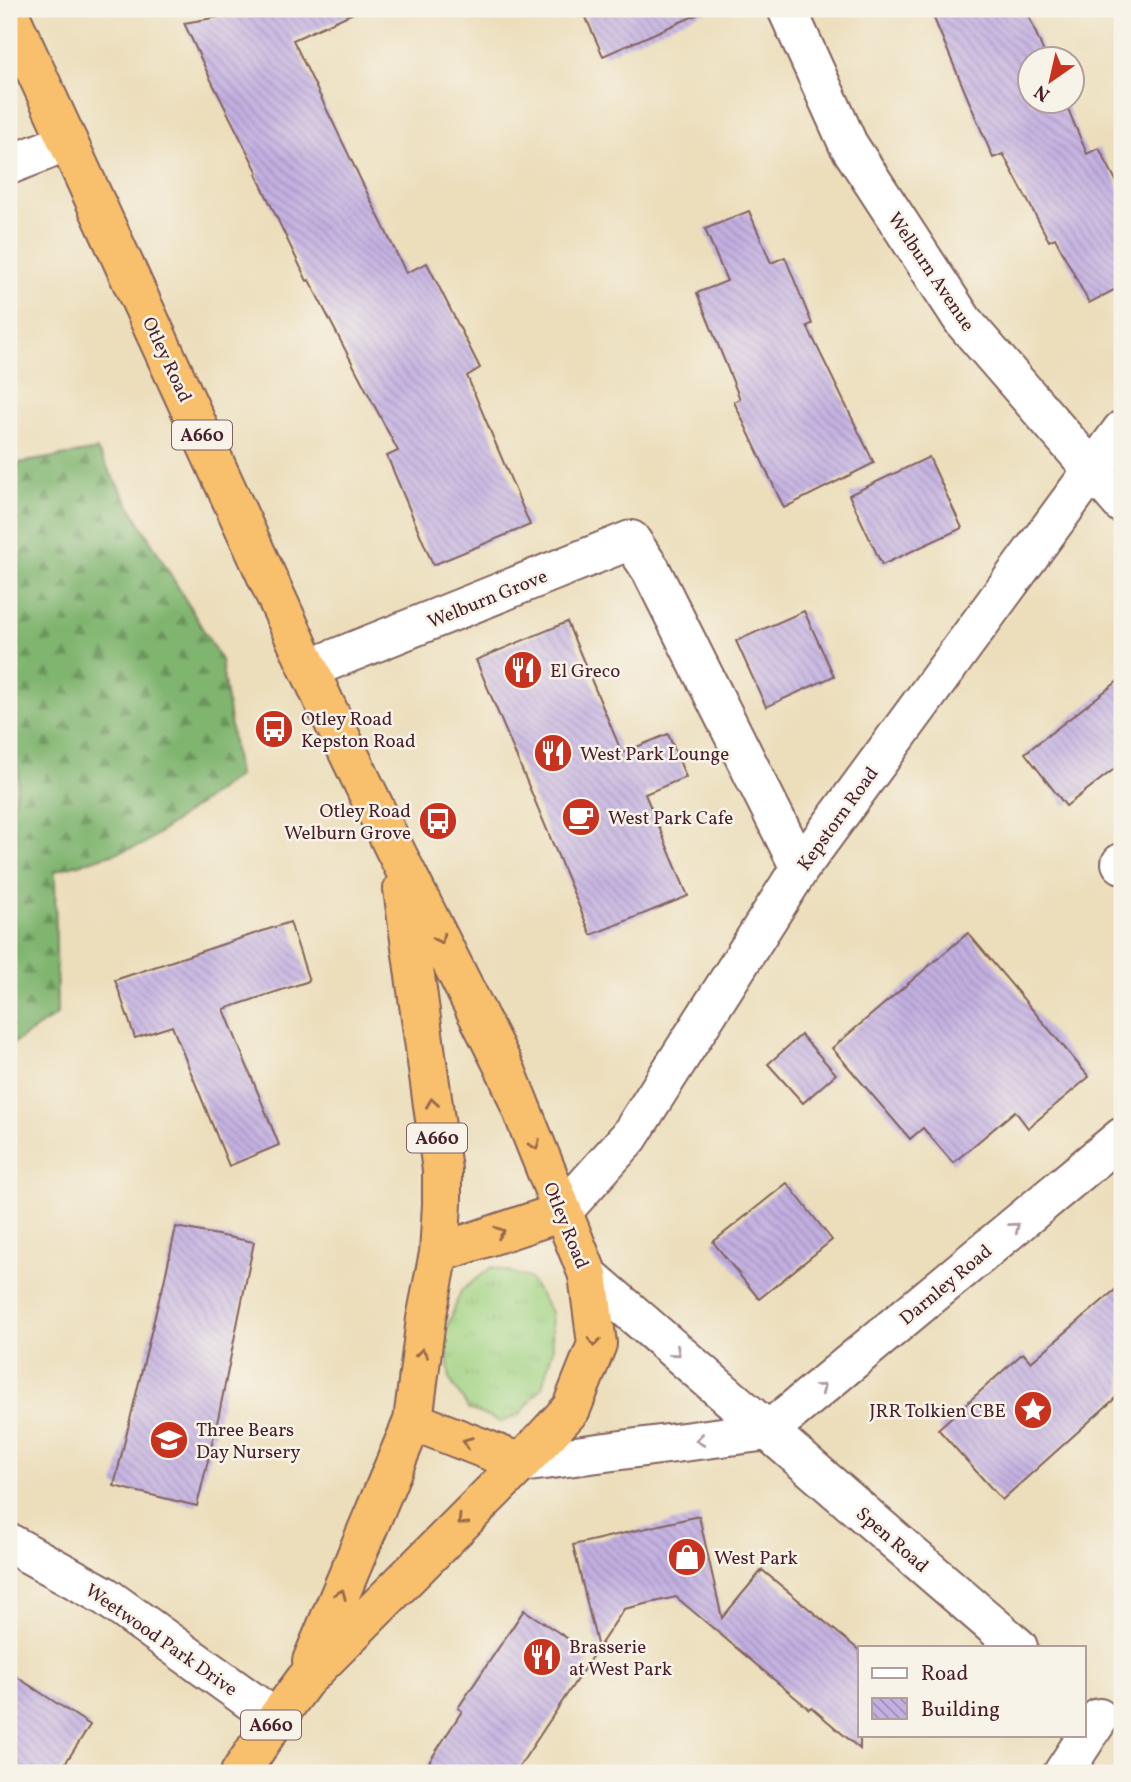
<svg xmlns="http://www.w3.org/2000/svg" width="1131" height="1782" viewBox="0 0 1131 1782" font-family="Vollkorn,serif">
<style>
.grass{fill:url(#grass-tufts);stroke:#757956;stroke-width:2}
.forest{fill:url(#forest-firs);stroke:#656a4e;stroke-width:2}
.building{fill:url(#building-back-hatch)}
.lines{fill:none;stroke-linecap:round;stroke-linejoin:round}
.minor-casing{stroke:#83625d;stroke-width:42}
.highway-casing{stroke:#83625d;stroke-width:42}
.minor{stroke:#fff;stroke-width:38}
.highway{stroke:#f8bf6c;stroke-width:38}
.oneway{stroke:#986748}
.oneway2{stroke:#ae9aa0}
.labels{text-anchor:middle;stroke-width:5;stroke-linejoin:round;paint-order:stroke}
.shield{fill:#f7f3e8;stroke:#7e5f64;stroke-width:2}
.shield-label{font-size:18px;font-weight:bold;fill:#4a1f2b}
.street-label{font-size:19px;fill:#4a1f2b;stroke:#f7f3e8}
.poi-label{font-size:19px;fill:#4a1f2b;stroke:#f7f3e8;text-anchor:start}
</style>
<defs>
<pattern id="grass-tufts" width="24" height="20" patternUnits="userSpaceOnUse" patternTransform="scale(1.75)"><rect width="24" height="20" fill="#a0d382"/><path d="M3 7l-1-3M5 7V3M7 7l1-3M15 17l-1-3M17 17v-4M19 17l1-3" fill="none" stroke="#8bb570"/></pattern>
<pattern id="forest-firs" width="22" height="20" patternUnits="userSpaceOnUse" patternTransform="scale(1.75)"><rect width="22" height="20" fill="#80b570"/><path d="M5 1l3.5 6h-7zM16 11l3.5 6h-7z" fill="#6b935c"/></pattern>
<pattern id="building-back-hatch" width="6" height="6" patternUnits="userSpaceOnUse" patternTransform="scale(1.75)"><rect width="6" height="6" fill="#c3b0e2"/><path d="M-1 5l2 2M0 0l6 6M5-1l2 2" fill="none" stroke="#a08fb7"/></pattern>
</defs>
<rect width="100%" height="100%" fill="#f7f3e8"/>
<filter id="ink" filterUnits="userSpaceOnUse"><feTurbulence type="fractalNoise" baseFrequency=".0143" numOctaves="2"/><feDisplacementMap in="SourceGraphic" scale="14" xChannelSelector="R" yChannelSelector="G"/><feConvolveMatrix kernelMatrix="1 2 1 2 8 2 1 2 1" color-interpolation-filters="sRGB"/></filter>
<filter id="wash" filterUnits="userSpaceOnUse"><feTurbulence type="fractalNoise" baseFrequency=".00686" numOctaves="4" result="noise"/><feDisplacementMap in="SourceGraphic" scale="28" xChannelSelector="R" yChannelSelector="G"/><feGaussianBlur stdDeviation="1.57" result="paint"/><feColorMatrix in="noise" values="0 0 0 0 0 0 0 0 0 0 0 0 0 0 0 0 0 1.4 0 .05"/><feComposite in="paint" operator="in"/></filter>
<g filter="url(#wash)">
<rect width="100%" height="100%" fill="#ecdebb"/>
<path class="grass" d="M492,1267l37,11 22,34 2,37 -11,38 -22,27 -19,8 -32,-13 -19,-29 -5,-47 16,-42z"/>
<path class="forest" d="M97,450l124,210 17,116 -96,69 -87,26 2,144 -48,31v-218l10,-57 -10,-21v-259l10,-28z"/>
<g id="blocks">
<path class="building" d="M265,9h97l-69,31 113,233 21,-10 53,105 -13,8 63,149 -97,40 -46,-109 11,-5 -89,-171 -2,1 -51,-107 2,-1 -48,-95 -26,-55z
M582,9h128l-107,47z
M930,9h96l21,51h-17v42h35l22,52 12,-6 23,44v94l-33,17 -34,-65 -6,3 -46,-87 -10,4z
M749,211l22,52 14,-6 27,67 -5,2 67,137 -90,45 -50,-106 6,-3 -43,-106 30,-12 -22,-52z
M929,457l33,71 -80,37 -33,-70z
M804,611l30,65 -68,31 -30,-66z
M567,622l55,131 46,-19 18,43 -41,17 43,102 -97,39 -115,-275z
M1122,678v85l-56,43 -41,-53z
M290,922l19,59 -85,28 55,136 -50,21 -57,-140 -37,12 -20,-58z
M968,933l121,144 -61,51 -13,-17 -62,52 -30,-35 -13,11 -78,-91z
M801,1035l35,39 -33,29 -35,-39z
M787,1183l45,57 -73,59 -46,-57z
M176,1227l78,15 -35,172 -22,92 -83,-20 47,-195h1z
M1122,1284v108l-120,108 -64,-71 85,-76 8,9z
M699,1516l23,102 40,-48 98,81v98l-49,-42 -2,2 -133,-112 -52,12 -26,39 -25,-103z
M524,1610l69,45 -78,118h-93l40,-62 -4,-3z
M9,1672l81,53 -31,48h-50z"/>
</g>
</g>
<g filter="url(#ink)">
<use href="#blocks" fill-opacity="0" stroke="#83625d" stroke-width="2"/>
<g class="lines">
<g class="minor-casing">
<path id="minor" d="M787,9l61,135 116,178 158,182
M9,165l59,-23
M309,669l322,-129 20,30 149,298
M1121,863l1,1
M562,1212l67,-75 171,-269 322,-438
M588,1275l430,372
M768,1431l354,-294
M521,1463l247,-32
M9,1543l96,53 171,123
M1063,1773l36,-55"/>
</g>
<g class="highway-casing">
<path id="highway" d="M9,13l316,691 70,146 112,223 81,202 9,69 -26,65 -50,54 -216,217 -29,39 -36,54
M439,1253l123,-41
M413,1421l108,42
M312,1661l101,-240 13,-102 13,-66 3,-49v-34l-39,-281"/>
</g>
<use href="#minor" class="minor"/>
<use href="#highway" class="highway"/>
</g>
<defs><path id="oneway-chevron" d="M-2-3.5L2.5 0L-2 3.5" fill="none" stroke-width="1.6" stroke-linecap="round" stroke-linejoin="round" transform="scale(1.75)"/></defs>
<g class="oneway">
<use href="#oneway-chevron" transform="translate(440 939) rotate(63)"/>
<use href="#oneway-chevron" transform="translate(432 1103) rotate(-98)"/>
<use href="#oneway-chevron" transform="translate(535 1145) rotate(68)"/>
<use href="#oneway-chevron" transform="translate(500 1232) rotate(-18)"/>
<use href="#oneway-chevron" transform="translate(594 1342) rotate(96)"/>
<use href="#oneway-chevron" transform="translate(422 1353) rotate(-83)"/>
<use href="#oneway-chevron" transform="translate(467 1442) rotate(-159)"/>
<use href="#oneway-chevron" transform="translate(462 1521) rotate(135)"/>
<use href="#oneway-chevron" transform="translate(341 1594) rotate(-67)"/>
</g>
<g class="oneway2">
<use href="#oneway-chevron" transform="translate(1015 1227) rotate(-40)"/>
<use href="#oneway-chevron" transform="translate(676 1352) rotate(41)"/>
<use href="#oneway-chevron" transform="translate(821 1388) rotate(-40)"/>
<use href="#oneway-chevron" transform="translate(700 1440) rotate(173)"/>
</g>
</g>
<defs>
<g id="restaurant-disc" transform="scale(2.0125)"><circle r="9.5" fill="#c8321e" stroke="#f7f3e8"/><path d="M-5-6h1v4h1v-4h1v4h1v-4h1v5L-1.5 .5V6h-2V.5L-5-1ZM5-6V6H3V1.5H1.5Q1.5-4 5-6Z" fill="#fff"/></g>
<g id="bus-disc" transform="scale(2.0125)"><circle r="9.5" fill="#c8321e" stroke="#f7f3e8"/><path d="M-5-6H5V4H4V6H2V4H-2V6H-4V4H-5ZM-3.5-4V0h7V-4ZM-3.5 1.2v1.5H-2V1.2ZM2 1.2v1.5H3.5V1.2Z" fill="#fff"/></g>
<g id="cafe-disc" transform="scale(2.0125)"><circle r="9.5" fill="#c8321e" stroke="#f7f3e8"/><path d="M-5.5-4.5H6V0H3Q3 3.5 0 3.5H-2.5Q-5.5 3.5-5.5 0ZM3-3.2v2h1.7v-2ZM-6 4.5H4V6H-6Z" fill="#fff"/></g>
<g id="sight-disc" transform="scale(2.0125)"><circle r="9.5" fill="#c8321e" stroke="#f7f3e8"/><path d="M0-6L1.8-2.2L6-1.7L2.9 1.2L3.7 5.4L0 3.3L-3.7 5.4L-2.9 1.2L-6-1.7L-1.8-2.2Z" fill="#fff"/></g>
<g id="school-disc" transform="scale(2.0125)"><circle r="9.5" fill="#c8321e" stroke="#f7f3e8"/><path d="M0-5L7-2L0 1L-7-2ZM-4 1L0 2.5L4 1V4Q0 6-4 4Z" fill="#fff"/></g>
<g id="shop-disc" transform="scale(2.0125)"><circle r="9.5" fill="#c8321e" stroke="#f7f3e8"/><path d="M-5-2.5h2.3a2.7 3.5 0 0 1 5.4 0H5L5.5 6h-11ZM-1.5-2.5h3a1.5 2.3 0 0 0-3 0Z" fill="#fff"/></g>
</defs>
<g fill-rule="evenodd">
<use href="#restaurant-disc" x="523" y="670"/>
<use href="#bus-disc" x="274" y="729"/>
<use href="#restaurant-disc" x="553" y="753"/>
<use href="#cafe-disc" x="581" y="817"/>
<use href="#bus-disc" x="438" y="821"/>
<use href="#sight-disc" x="1033" y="1410"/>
<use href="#school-disc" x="169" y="1440"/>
<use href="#shop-disc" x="687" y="1557"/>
<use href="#restaurant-disc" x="542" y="1657"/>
</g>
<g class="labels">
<g class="shield">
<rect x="172" y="420.5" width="60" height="29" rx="5"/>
<rect x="407" y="1123.5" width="60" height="29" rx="5"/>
<rect x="241" y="1710.5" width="60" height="29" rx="5"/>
</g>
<g class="shield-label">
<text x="202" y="441">A660</text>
<text x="437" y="1144">A660</text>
<text x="271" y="1731">A660</text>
</g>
<g class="street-label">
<text transform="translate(932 271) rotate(56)" y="7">Welburn Avenue</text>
<text transform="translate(168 359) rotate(65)" y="7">Otley Road</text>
<text transform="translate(487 598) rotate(-22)" y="7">Welburn Grove</text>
<text transform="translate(837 818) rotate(-54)" y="7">Kepstorn Road</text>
<text transform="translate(567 1225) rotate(68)" y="7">Otley Road</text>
<text transform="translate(945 1284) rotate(-40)" y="7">Darnley Road</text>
<text transform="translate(893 1539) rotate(41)" y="7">Spen Road</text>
<text transform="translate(162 1639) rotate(35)" y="7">Weetwood Park Drive</text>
</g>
<g class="poi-label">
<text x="550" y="677">El Greco</text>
<text x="301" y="725">Otley Road<tspan x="301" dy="22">Kepston Road</tspan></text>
<text x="580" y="760">West Park Lounge</text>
<text x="411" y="817" text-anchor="end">Otley Road<tspan x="411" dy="22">Welburn Grove</tspan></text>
<text x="608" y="824">West Park Cafe</text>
<text x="1006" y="1417" text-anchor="end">JRR Tolkien CBE</text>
<text x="196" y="1436">Three Bears<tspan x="196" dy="22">Day Nursery</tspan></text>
<text x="714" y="1564">West Park</text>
<text x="569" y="1653">Brasserie<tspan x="569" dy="22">at West Park</tspan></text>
</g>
</g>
<rect width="1131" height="1782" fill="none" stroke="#f7f3e8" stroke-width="35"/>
<rect x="858" y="1646" width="228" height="91" fill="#f7f3e8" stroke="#b29e9c" stroke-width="2"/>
<rect x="872" y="1668" width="35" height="10" fill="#ffffff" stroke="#b29e9c" stroke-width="2"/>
<text x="921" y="1680" font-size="21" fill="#4a1f2b">Road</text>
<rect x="872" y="1698" width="35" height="21" fill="url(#building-back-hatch)" stroke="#b29e9c" stroke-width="2"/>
<text x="921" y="1716" font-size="21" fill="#4a1f2b">Building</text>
<g transform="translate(1051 80) rotate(214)"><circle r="33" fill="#f7f3e8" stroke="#b29e9c" stroke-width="2"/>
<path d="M0-5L12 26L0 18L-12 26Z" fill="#c8321e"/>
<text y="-10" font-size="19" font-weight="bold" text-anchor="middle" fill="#4a1f2b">N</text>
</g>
</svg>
